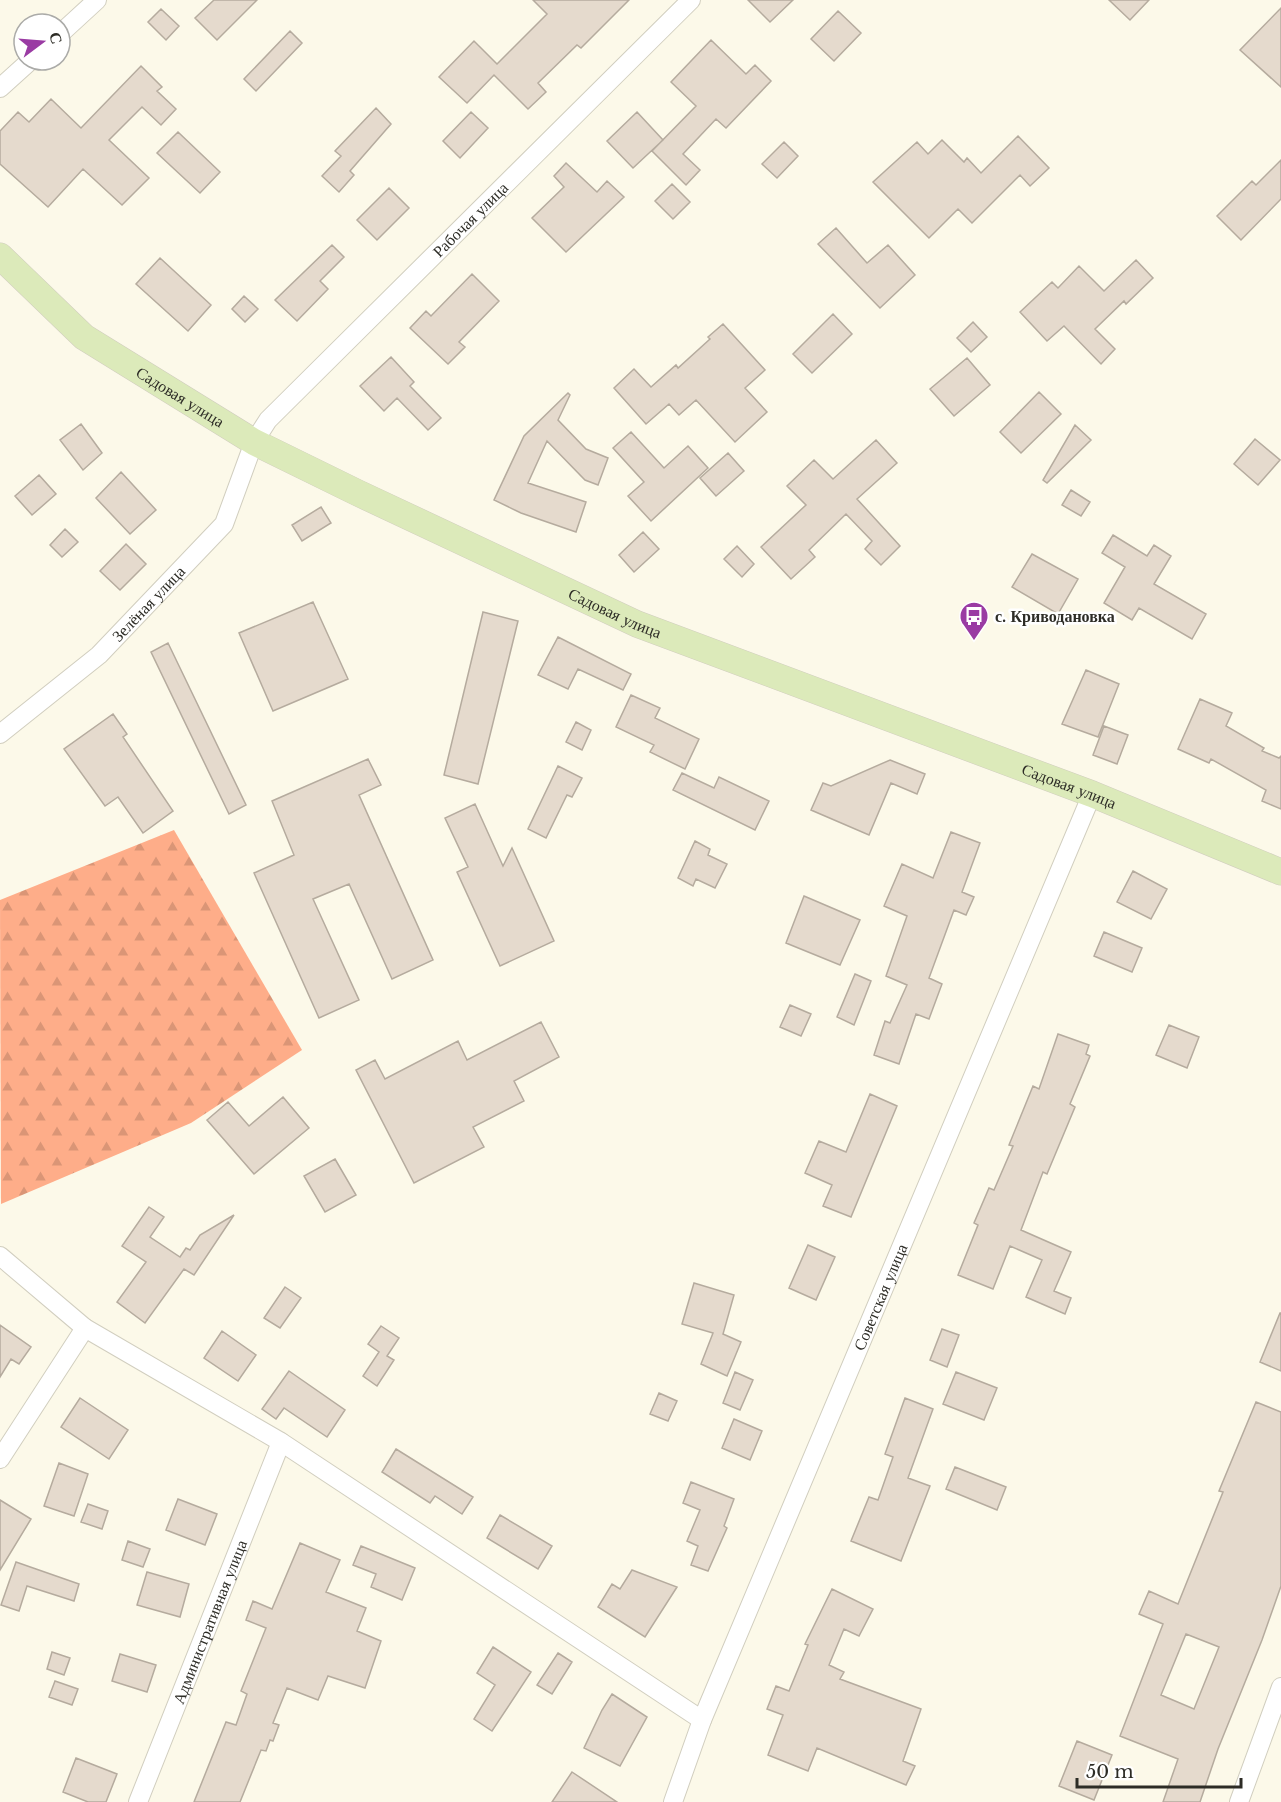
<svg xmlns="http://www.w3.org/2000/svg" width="1281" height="1802" viewBox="0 0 1281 1802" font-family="'Libre Baskerville',serif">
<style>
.forest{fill:url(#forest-firs)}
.building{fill:#e5dacd;stroke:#b5ab9e;stroke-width:1.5;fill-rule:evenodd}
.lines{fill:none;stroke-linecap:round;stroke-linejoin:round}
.street-casing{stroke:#d1cebf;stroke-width:20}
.secondary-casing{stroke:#d1cebf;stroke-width:27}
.street{stroke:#fff;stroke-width:18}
.secondary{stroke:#dceaba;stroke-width:26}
.labels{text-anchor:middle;stroke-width:5;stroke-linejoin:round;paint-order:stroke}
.street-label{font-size:16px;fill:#2d2c26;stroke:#fff}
.poi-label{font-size:16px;font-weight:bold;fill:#2d2c26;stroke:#fff;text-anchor:start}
</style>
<defs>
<pattern id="forest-firs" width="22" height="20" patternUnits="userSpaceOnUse" patternTransform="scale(1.5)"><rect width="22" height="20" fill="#fead89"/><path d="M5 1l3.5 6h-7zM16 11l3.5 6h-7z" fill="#da9576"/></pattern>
</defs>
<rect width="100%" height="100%" fill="#fcf9e9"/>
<path class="forest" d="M174,830l128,220 -111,73 -190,81 -1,-304z"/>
<path class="building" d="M214,0h43l-40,40 -22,-22z
M533,0h96l-48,48 -4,-3 -39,38 8,9 -18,17 -34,-34 -27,28 -28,-26 35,-36 23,23 50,-50z
M748,0h45l-23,22z
M1109,0h40l-19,20z
M1281,8v79l-41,-37z
M161,9l18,17 -13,14 -18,-18z
M838,11l23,22 -27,28 -23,-22z
M290,31l12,12 -46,48 -12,-12z
M711,40l35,34 9,-9 16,16 -45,47 -10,-9 -33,35 17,16 -14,15 -34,-34 44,-45 -25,-24z
M141,66l21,21 -5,4 19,18 -15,16 -19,-18 -33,33 40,38 -27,27 -39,-36 -35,38 -48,-43v-33l18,-19 11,10 22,-23 30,29z
M376,108l15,16 -41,47 4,4 -15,17 -17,-16 19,-20 -6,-5z
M471,112l17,16 -28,30 -17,-17z
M637,112l26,28 -30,28 -26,-27z
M178,132l42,40 -20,21 -43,-40z
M1018,136l31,32 -19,18 -10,-11 -48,48 -14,-14 -29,29 -56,-56 44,-40 11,12 14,-14 22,22 3,-4 14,15z
M784,142l14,14 -21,22 -15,-14z
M1281,160v39l-40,41 -24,-24 35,-35 4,4z
M566,163l31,29 10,-11 17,16 -58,55 -34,-34 32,-31 -10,-11z
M672,184l18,18 -17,17 -18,-18z
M389,188l20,20 -32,32 -20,-20z
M836,228l31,35 21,-18 27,30 -35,33 -62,-64z
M332,245l12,12 -24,24 8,8 -31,32 -22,-21z
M160,258l51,47 -23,26 -52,-47z
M1136,260l17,18 -27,26 -2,-3 -29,28 20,20 -14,15 -37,-38 -17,15 -27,-29 32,-30 6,6 21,-22 25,25z
M472,274l27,27 -40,41 6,5 -17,17 -38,-36 16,-17 5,5z
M244,296l14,13 -13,13 -13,-13z
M833,314l19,20 -40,39 -19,-19z
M973,322l14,15 -16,15 -14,-14z
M723,324l42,46 -20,18 22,24 -32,30 -39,-42 -17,15 -10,-11 -23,20 -32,-36 20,-19 17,18 25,-22 2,3 32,-29 -2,-2z
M391,357l23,25 -4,4 31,32 -13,12 -31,-32 -13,13 -24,-25z
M967,358l23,27 -36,31 -24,-27z
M1039,392l22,22 -40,39 -21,-21z
M568,393l2,2 -12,25 28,29 22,9 -10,27 -13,-5 -38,-39 -19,42 58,19 -10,30 -55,-19 -27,-13 30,-64z
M81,424l21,29 -19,17 -23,-30z
M1075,425l16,15 -44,43 -4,-3z
M631,432l33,36 24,-22 20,22 -57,53 -23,-25 16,-14 -31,-34z
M1255,439l25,21 -22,25 -24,-21z
M876,440l21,23 -40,36 43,47 -19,19 -16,-16 7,-8 -26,-27 -37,36 6,7 -24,22 -30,-32 45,-42 -19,-19 27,-26 19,19z
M728,453l16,18 -28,25 -16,-18z
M121,472l35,38 -26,24 -34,-36z
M39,475l17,19 -24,21 -17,-19z
M1071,490l19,12 -9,14 -19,-11z
M321,507l10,16 -29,18 -10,-16z
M65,529l13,13 -16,15 -12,-12z
M643,532l16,17 -25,23 -15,-17z
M1113,535l34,21 7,-11 17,11 -17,28 52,30 -14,25 -53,-31 -7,12 -28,-17 21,-36 -23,-14z
M126,544l20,20 -26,26 -20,-19z
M737,546l17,18 -12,13 -18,-18z
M1032,554l46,25 -20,35 -46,-27z
M313,602l35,77 -75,32 -34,-78z
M483,612l35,9 -40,163 -34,-9z
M558,637l73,37 -8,16 -45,-21 -10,20 -30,-14z
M168,643l78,162 -17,9 -78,-162z
M1086,670l33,14 -21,53 -36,-13z
M631,695l29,13 -5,10 44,21 -14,30 -35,-17 4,-7 -38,-18z
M1200,699l32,14 -6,13 38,22 -2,3 17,7 2,-2v53l-19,-8 4,-11 -55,-31 -2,4 -31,-14z
M113,714l14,20 -4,3 50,74 -30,22 -25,-36 -13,9 -41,-57z
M576,722l15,8 -9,20 -16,-8z
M1104,726l24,9 -11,29 -24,-9z
M368,759l13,26 -22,10 74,165 -41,19 -43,-95 -36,15 46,101 -40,18 -65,-145 40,-18 -22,-54z
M890,760l35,14 -8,20 -26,-11 -22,52 -58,-25 12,-27 8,3z
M558,766l24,12 -10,19 -5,-2 -21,43 -18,-9z
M682,773l32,15 5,-11 50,24 -14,29 -82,-40z
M475,804l28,62 9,-18 42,93 -54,25 -43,-94 11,-5 -23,-49z
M951,832l29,11 -18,49 12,5 -8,18 -12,-5 -25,68 13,6 -13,35 -13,-5 -17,50 -25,-9 11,-34 5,2 17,-38 -21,-9 21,-60 -23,-10 18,-42 31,14z
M695,841l15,8 -2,6 19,9 -12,24 -19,-9 -3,7 -15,-8z
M1133,871l34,18 -16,30 -34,-17z
M804,896l56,24 -20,45 -54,-22z
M1104,932l38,16 -10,24 -38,-16z
M855,974l16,7 -17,44 -17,-8z
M790,1005l21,9 -10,22 -21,-9z
M541,1022l18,35 -45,24 10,20 -51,26 11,20 -70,36 -58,-113 19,-10 10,19 73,-38 9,19z
M1169,1025l30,12 -12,31 -31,-13z
M1058,1034l31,11 -3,9 4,2 -20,48 5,3 -28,67 -4,-2 -22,58 50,22 -17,39 17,7 -6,16 -39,-17 16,-37 -32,-14 -17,43 -35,-14 20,-50 -4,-2 15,-35 5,2 19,-44 -4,-1 24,-59 6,3z
M870,1094l27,12 -46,111 -28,-11 9,-21 -27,-12 14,-32 27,11z
M283,1097l26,31 -55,46 -47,-54 21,-18 21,24z
M335,1159l21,36 -31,17 -21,-36z
M149,1207l15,10 -14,20 30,20 6,-9 4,2 10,-15 34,-20 -40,60 -10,-6 -39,54 -28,-21 29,-40 -24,-16z
M808,1245l27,12 -19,43 -27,-12z
M694,1283l40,12 -11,39 18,8 -14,34 -26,-12 12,-31 -31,-9z
M285,1287l16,11 -21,30 -16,-10z
M1280,1313h1v58l-21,-9z
M0,1325l31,22 -12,17 -8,-5 -11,18z
M381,1326l18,12 -12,18 7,4 -17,26 -14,-10 16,-24 -11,-8z
M942,1329l17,6 -12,32 -17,-7z
M222,1331l34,24 -18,26 -34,-23z
M289,1371l56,39 -18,27 -43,-29 -8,11 -14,-10z
M735,1372l18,8 -13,30 -17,-7z
M956,1372l41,16 -13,32 -41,-16z
M659,1393l18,8 -9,20 -18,-7z
M80,1398l48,32 -19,29 -48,-32z
M905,1398l28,11 -25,69 22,8 -29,75 -50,-20 18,-44 9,3 15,-43 -8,-3z
M1256,1402l25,10v174l-19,54 -44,109 -18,53h-37l15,-43 -58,-23 43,-112 -24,-10 10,-23 29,13 45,-112 -4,-1zM1186,1634l33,13 -25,62 -33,-14z
M734,1419l28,12 -12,29 -28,-12z
M396,1449l77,48 -11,17 -27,-18 -5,7 -48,-31z
M59,1463l29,11 -14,42 -30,-10z
M955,1467l51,20 -9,23 -51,-21z
M691,1482l43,17 -10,27 3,2 -19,43 -17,-6 7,-19 -11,-5 13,-31 -17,-7z
M178,1499l39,15 -12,31 -39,-15z
M0,1500l31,19 -31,51z
M88,1504l20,7 -6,18 -21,-7z
M500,1515l52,31 -14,23 -51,-31z
M128,1541l22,8 -7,18 -21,-7z
M300,1543l40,17 -14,32 40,16 -9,23 24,10 -16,47 -37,-12 -10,24 -31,-12 -14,35 6,2 -6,16 -3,-1 -4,11 -5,-1 -21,52h-46l32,-80 10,3 11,-31 -6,-3 25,-63 -20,-8 7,-19 19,8z
M361,1546l54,22 -13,32 -31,-13 5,-13 -23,-9z
M16,1562l63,22 -5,17 -47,-15 -8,25 -18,-6z
M632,1570l45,17 -32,50 -47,-30 14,-23 8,5z
M147,1572l42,12 -9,33 -43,-12z
M832,1589l41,20 -14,27 -15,-7 -15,36 15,7 -4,7 81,30 -18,52 12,5 -9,19 -89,-37 -9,23 -40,-16 15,-40 -16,-6 9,-23 13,5 19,-46 -3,-1z
M493,1647l38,25 -39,59 -18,-12 21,-34 -18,-12z
M52,1652l18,6 -6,17 -17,-6z
M558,1653l14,9 -20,32 -15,-9z
M120,1654l36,11 -9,27 -35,-11z
M55,1681l23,8 -6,16 -23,-8z
M612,1694l35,23 -27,49 -36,-18 18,-38z
M1077,1741l35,14 -18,45 -35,-14z
M76,1758l41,16 -11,28h-18l-25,-10z
M572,1772l45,30h-65z"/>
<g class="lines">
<g class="street-casing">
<g id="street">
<path d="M60,34l37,-34"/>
<path d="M0,88l31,-28"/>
<path id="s1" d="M0,734l99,-79 125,-131 30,-82 14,-22 423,-420"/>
<path d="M0,1256l85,72 196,114 421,278"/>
<path d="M0,1459l85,-131"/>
<path id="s2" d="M138,1802l143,-360"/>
<path id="s3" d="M673,1802l29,-82 390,-926"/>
<path d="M1239,1802l42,-115"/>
</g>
</g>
<g class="secondary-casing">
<g id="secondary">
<path id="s4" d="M0,256l84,81 170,105 104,51 279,131 455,170 189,78"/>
</g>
</g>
<use href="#street" class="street"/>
<use href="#secondary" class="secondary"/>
</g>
<defs>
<g id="bus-pin" transform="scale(1.5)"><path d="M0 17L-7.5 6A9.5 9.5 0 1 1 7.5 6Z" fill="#9a3ba3" stroke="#fff"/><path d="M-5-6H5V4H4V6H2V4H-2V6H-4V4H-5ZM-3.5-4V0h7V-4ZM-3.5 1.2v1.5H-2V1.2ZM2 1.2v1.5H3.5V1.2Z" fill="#fff"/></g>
</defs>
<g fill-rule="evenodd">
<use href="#bus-pin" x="974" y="616"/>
</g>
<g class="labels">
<g class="street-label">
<text dy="6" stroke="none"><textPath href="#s1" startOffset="706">Рабочая улица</textPath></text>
<text dy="6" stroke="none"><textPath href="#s4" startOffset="230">Садовая улица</textPath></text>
<text dy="6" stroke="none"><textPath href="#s1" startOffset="198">Зелёная улица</textPath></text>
<text dy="6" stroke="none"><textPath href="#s4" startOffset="716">Садовая улица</textPath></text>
<text dy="6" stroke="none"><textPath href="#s4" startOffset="1202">Садовая улица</textPath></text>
<text dy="6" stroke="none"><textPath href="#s3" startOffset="546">Советская улица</textPath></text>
<text dy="6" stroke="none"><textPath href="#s2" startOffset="194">Административная улица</textPath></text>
</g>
<g class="poi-label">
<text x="995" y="622">с. Криводановка</text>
</g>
</g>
<g transform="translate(42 42) rotate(74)"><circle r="28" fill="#ffffff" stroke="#ababa8" stroke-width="1.5"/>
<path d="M0-4.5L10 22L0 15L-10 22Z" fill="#9a3ba3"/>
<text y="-9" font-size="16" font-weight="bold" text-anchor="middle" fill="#2d2c26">С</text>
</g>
<path d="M1077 1778v9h164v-9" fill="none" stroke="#2d2c26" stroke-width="3"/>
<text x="1086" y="1778" font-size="18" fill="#2d2c26" stroke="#ffffff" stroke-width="4.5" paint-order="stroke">50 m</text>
</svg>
